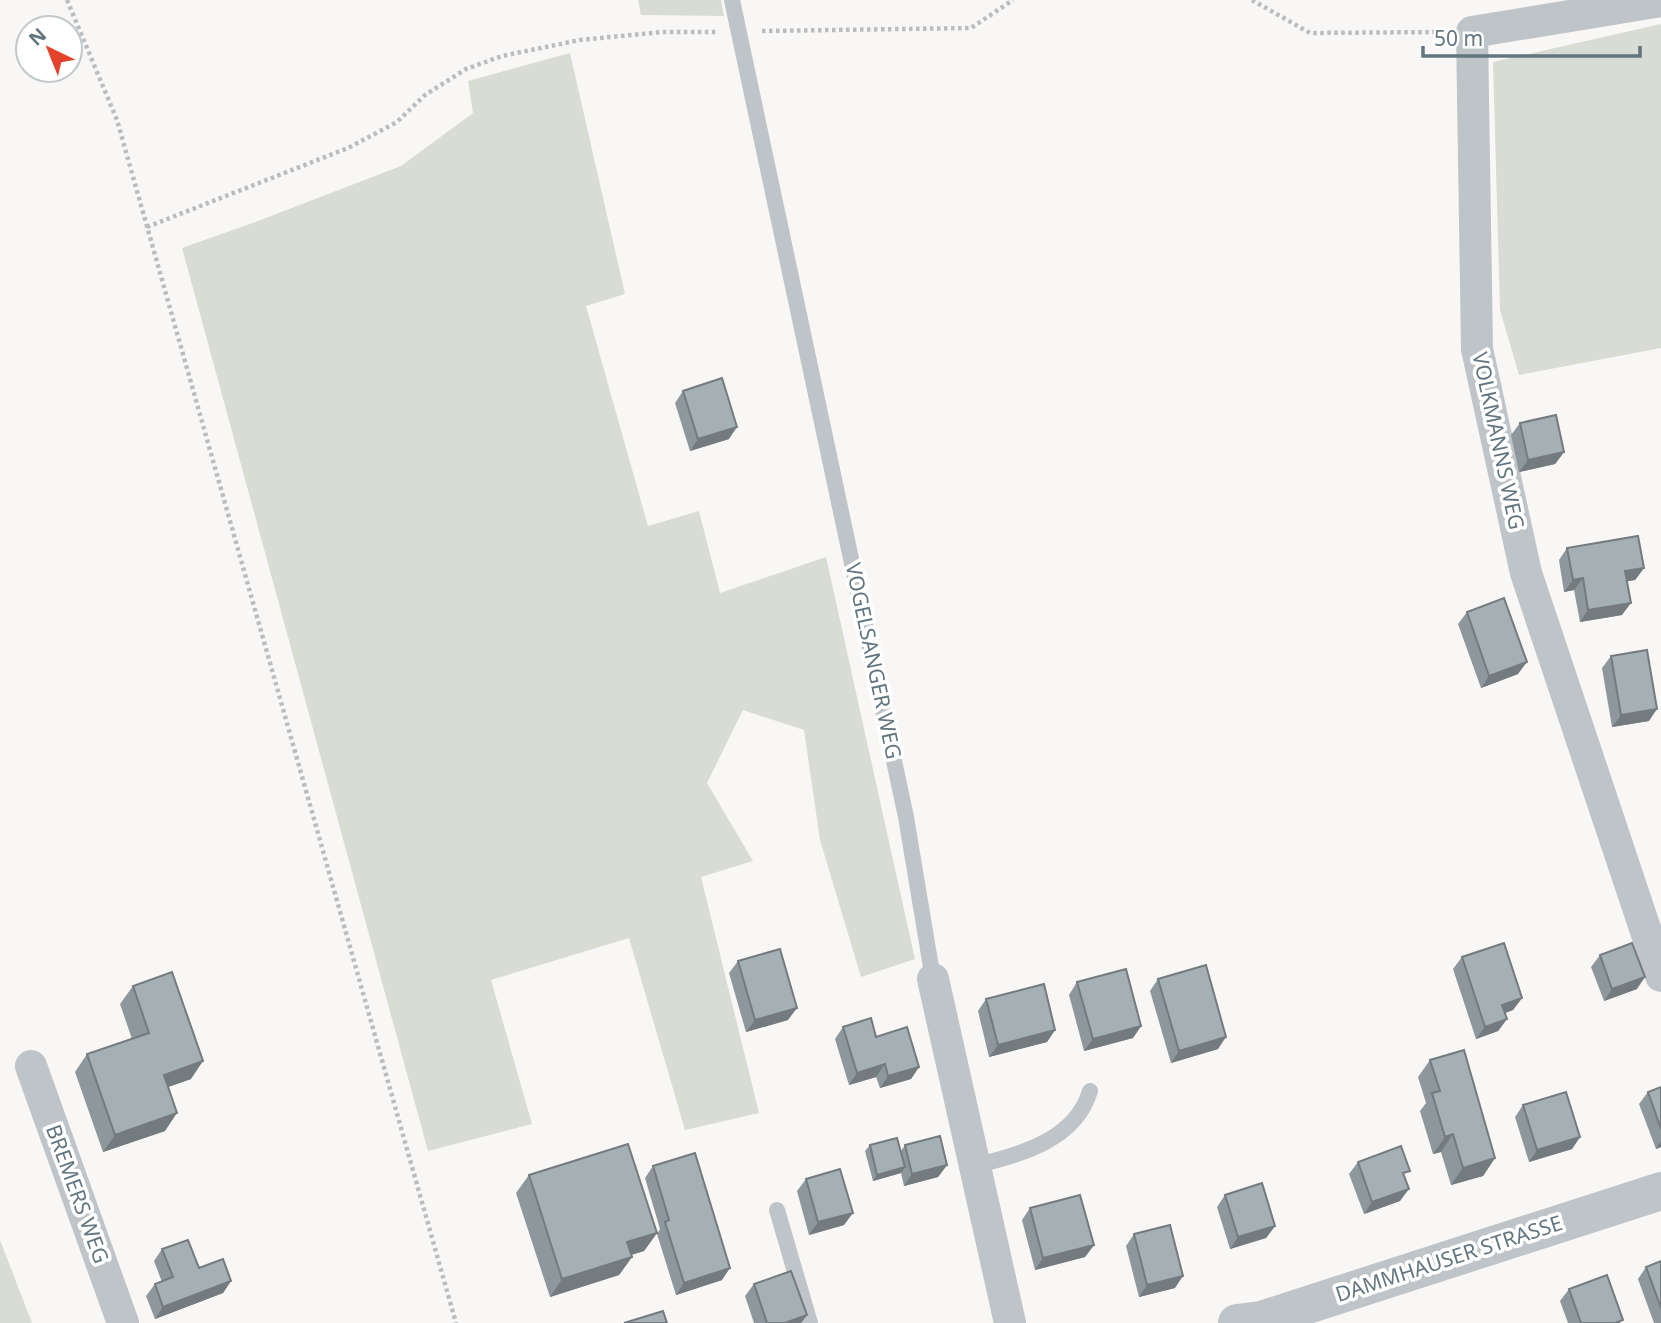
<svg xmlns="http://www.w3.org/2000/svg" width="1661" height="1323" viewBox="0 0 1661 1323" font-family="'Noto Sans',sans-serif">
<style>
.green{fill:#d8dcd4}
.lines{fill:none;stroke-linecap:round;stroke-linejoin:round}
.path{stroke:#b9bdbf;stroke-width:4.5;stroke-dasharray:3.5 3.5;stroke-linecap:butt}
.service{stroke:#bec4c7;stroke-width:16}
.minor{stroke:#bec4c7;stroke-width:32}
.tertiary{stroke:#bec4c7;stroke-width:38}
.wall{fill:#8e979b}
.shaded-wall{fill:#747b7e}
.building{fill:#a5b0b4;stroke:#747b7e;stroke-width:2}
.labels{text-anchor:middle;stroke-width:7;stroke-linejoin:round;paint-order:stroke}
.street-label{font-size:21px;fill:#637680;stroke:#fff}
</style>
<rect width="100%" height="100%" fill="#f8f7f5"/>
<path class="green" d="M638,0h83l3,16 -83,-1z
M1661,24v324l-142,27 -19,-65 -7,-248z
M570,53l55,241 -39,12 62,220 51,-15 21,82 106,-36 89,402 -54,18 -41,-137 -16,-110 -61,-20 -36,73 46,78 -52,16 58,236 -74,17 -56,-192 -138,42 41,144 -104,27 -246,-903 76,-27 143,-55 72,-53 -5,-32z
M0,1240l32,83h-32z"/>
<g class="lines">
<path class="path" d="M67,0l50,120 339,1203
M1252,0l58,33 134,-1
M762,31l209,-3 42,-28
M147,227l201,-79 49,-26 28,-27 41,-26 36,-13 78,-16 82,-8h56"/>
<path class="service" d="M732,0l174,817 27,162
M975,1166c45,-12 100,-25 115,-75
M777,1210l33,113"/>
<path class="minor" d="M1661,1l-189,31 5,317 49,224 135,403
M933,979l77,344
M31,1066l92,257"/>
<path class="tertiary" d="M1237,1323l24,-3 400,-129"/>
</g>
<path class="wall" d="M683,391l46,48 -39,12 -15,-48z
M1520,423l44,29 -9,12 -36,8 -8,-37z
M1567,548l77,20 -9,12 -8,1 -5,34 -42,7 -6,-32 -10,2 -5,-32z
M1467,612l51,62 -37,14 -23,-64z
M1611,656l38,65 -37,6 -10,-59z
M1600,955l37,34 -33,12 -13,-34z
M1462,957l60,41 -9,12 -8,3 2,6 -9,12 -22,8 -23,-70z
M738,961l50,59 -42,12 -17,-59z
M1158,979l60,70 -47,14 -21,-72z
M1077,982l64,44 -8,12 -49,13 -15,-56z
M133,986l58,93 -23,8 -3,44 -62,21 -28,-80 12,-18 45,-15 -12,-35z
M986,999l69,31 -8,12 -58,15 -11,-46z
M843,1027l76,40 -8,12 -31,9 -4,-11 -27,8 -14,-46z
M1430,1060l65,98 -12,18 -32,9 -10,-33 -8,2 -13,-43 6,-8 -8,-26z
M1661,1087v60l-5,2 -17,-45 9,-12z
M1523,1105l57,32 -8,12 -43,13 -14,-45z
M870,1145l31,6 4,-6 42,20 -9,12 -34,9 -3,-13 -28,8 -8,-30z
M1358,1162l47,16 -5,23 -36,13 -15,-40z
M653,1166l69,114 -46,15 -19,-61 3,-5 -15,-51z
M529,1175l128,58 -13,18 -13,4 1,2 -13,18 -69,22 -34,-104z
M806,1179l38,46 -35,10 -12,-44z
M1225,1195l50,31 -9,12 -36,11 -13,-42z
M1030,1208l64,37 -9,12 -50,13 -13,-50z
M1134,1234l41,54 -36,9 -13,-51z
M162,1249l37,19 32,13 -8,12 -68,26 -9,-23 9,-12 7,-2 -8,-21z
M1661,1261v62h-7l-16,-44 8,-12z
M754,1284l53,31 -6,8h-47l-9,-27z
M1569,1289l52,34h-53l-8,-22z"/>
<path class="shaded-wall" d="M737,427l-8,12 -39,12 8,-12z
M1564,452l-9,12 -36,8 9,-12z
M1644,568l-9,12 -18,3 8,-12z
M1583,578l-9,12 -10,2 9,-12z
M1631,603l-9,12 -42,7 8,-12z
M1527,662l-9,12 -37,14 8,-12z
M1657,709l-8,12 -37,6 9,-12z
M1645,977l-8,12 -33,12 8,-12z
M1522,998l-9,12 -19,7 8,-12z
M797,1008l-9,12 -42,12 9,-12z
M1507,1019l-9,12 -22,8 9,-12z
M1141,1026l-8,12 -49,13 9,-12z
M1055,1030l-8,12 -58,15 9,-12z
M1226,1037l-8,12 -47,14 8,-12z
M203,1061l-12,18 -40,14 13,-18z
M885,1064l-9,13 -27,8 8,-12z
M919,1067l-8,12 -31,9 8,-12z
M177,1113l-12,18 -62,21 12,-17z
M1453,1134l-12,18 -8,2 12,-17z
M1580,1137l-8,12 -43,13 8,-12z
M1661,1141v6l-5,2z
M1495,1158l-12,18 -32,9 12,-17z
M947,1165l-9,12 -34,9 8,-12z
M905,1167l-4,6 -28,8 4,-6z
M1409,1189l-9,12 -36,13 8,-12z
M853,1213l-9,12 -35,10 9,-13z
M1275,1226l-9,12 -36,11 8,-12z
M657,1233l-13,18 -29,9 12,-18z
M1094,1245l-9,12 -50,13 8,-12z
M632,1257l-13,18 -69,22 12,-18z
M730,1268l-8,12 -46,15 8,-12z
M1183,1276l-8,12 -36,9 8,-12z
M231,1281l-8,12 -68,26 8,-12z
M807,1315l-6,8h-16z"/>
<path class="building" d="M722,378l15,49 -39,12 -15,-48z
M1556,415l8,37 -36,8 -8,-37z
M1638,536l6,32 -19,3 6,32 -43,7 -5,-32 -10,2 -6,-32z
M1504,598l23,64 -38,14 -22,-64z
M1647,650l10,59 -36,6 -10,-59z
M1504,943l18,55 -20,7 5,14 -22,8 -23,-70z
M1632,943l13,34 -33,12 -12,-34z
M780,949l17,59 -42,12 -17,-59z
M1206,965l20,72 -47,14 -21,-72z
M1126,969l15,57 -48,13 -16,-57z
M172,972l31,89 -39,14 13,38 -62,22 -28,-81 62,-21 -16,-47z
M1044,984l11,46 -57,15 -12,-46z
M871,1018l5,19 31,-10 12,40 -31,9 -3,-12 -28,9 -14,-46z
M1464,1050l31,108 -32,10 -10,-34 -8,3 -13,-44 8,-2 -10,-31z
M1661,1087v42l-13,-37z
M1566,1092l14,45 -43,13 -14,-45z
M940,1136l7,29 -35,9 -7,-29z
M897,1138l8,29 -28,8 -7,-30z
M628,1144l29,89 -30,9 5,15 -70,22 -33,-104z
M1401,1146l9,25 -7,2 6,16 -37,13 -14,-40z
M695,1153l35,115 -46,15 -19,-61 4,-2 -16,-54z
M840,1169l13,44 -35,9 -12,-43z
M1262,1183l13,43 -37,11 -13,-42z
M1080,1195l14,50 -51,13 -13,-50z
M1170,1225l13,51 -36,9 -13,-51z
M188,1240l11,28 24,-9 8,22 -68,26 -8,-23 18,-7 -11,-28z
M1661,1261v47l-15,-41z
M791,1271l16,44 -22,8h-18l-13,-39z
M1607,1275l16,45 -8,3h-34l-12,-34z
M663,1311l4,12h-43z"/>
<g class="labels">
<g class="street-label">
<text transform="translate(1498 441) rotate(78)" y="7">VOLKMANNS WEG</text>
<text transform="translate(873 661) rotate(78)" y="7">VOGELSANGER WEG</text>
<text transform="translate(77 1194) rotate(70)" y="7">BREMERS WEG</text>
<text transform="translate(1449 1259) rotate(-18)" y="7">DAMMHAUSER STRASSE</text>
</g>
</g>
<g transform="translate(49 49) rotate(317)"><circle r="33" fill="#ffffff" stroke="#c1c8cc" stroke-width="2"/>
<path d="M0-5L12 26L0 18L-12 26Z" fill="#e2432a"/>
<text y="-10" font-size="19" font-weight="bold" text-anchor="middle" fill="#637680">N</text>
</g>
<path d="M1423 46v10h217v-10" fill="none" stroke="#637680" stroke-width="3.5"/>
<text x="1434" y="46" font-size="21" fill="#637680" stroke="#ffffff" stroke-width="5" paint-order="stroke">50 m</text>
</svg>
